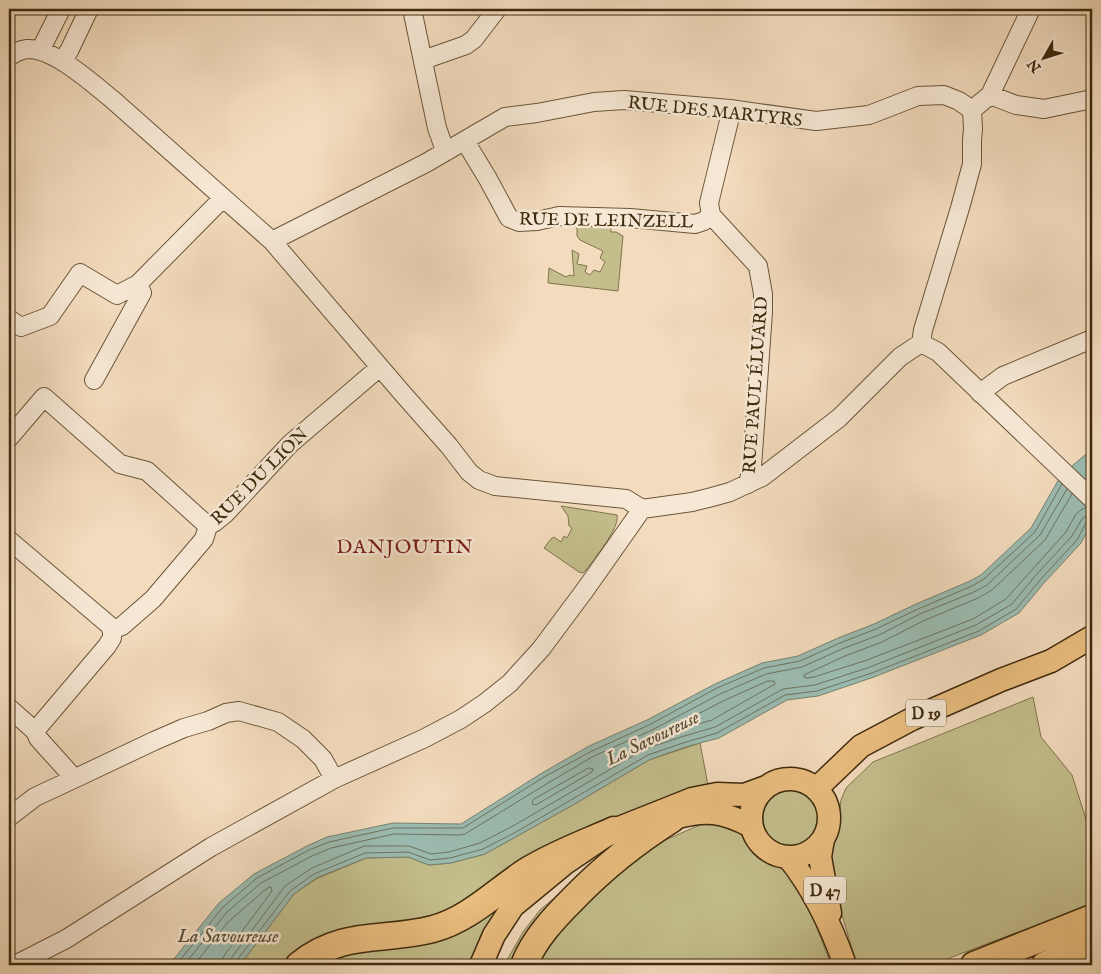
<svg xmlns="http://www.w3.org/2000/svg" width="1101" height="974" viewBox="0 0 1101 974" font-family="'IM FELL English',serif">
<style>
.green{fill:#c3be8c;stroke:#80744c}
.water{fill:#9bbcb2;stroke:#768270}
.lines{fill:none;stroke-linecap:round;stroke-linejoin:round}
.shore{stroke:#6c7360;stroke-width:1}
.minor-casing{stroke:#6b5639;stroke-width:20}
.major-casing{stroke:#3e2a0d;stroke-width:25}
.highway-casing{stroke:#3e2a0d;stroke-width:29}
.minor{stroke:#f7e8d5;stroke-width:18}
.major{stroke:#eabe7f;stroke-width:22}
.highway{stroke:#eabe7f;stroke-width:26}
.labels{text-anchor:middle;stroke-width:5;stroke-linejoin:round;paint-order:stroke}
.shield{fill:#f7e8d5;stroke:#766349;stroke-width:1}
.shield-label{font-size:16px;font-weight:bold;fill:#3e2a0d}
.street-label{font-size:18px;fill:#3e2a0d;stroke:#f7e8d5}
.water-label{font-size:19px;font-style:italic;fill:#554e36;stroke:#f7e8d5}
.quarter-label{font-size:20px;letter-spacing:1px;fill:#7a1f14;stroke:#f7e8d5}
</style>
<rect width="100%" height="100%" fill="#f3dcbe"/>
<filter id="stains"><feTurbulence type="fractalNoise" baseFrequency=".004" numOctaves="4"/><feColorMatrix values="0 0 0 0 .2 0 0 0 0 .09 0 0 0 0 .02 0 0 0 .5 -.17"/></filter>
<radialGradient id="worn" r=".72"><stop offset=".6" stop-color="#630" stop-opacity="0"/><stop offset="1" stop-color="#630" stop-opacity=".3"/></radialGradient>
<path class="green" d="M577,222l34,2v8h5l7,4 -5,55 -70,-8 1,-15 17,9 4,-2 4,1 -2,-26 7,4 -2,10 10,2 -2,6 5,3 4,-5 6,2 5,-10 -5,-4 3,-7 -23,-11 -3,-4z
M561,506l56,9c3,13 -23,44 -31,55l-3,3 -4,-1 -35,-24 7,-9 3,-2 7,5 3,-6 3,2 5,-10 -3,-2 -1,-10z
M1033,697l8,40 31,38 20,63v66l-161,61h-74l-13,-43 -16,-64 2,-9 6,-14 5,-35 5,-12 27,-26z
M700,743l8,42 -59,19 -37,15 -162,93 -162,53h-48l54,-71 22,-15 50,-21 42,-1 21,8 22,-2 34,-9 86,-48 78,-46z
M763 819a29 29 0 1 1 58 0a29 29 0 1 1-58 0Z
M715,823l23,9 22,23 21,12 12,8 8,10 30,80h-297l6,-10 47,-58 67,-52 48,-21z
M586,871l-67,94h-13l1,-5 16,-28 17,-22z
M534,876l-60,89h-82l-15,-4h-21l-13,4h-29l32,-16z"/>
<path class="water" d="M1092,449v73l-11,21 -37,40 -25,30 -38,22 -107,42 -56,19 -31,4 -68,38 -34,9 -36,13 -78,46 -86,48 -34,9 -22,2 -21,-8 -42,1 -50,20 -22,16 -54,71h-71l50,-62 35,-29 53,-28 20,-9 66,-14 68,1 81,-51 47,-27 58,-26 68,-36 47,-21 36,-7 40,-18 36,-14 42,-20 54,-23 11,-6 50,-47 28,-49 13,-13z"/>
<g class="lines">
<path class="shore" d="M1072,494l-27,46 -53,50 -14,8 -55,23 -41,21 -37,14 -39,18 -2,1v2l3,1 7,-1 53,-17 106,-41 33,-20 60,-67 10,-18 5,-4 6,-3
M768,681h6l1,3 -63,36 -31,9 -3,-1 1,-4 44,-23z
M589,768l4,1 -1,3 -56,33 -4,-1 1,-4z
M176,965l47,-58 34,-29 52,-28 20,-8 64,-14h70l81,-51 48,-26 57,-26 68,-37 47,-20 36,-7 40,-18 36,-14 42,-20 54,-23 12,-7 51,-47 27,-48
M184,965l43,-53 34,-29 51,-27 19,-8 63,-14 66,1 5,-1 83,-51 46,-27 58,-26 68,-36 46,-20 36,-7 40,-18 37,-14 41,-21 54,-22 13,-7 53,-50 27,-46
M194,965l34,-43 37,-32 4,-3h2l1,4 -46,62 -3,5 -1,7
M230,965l2,-8 53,-71 27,-18 52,-22h45l22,8 18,-2 31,-9 33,-17 132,-77 36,-12 34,-10 68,-38 32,-4 55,-18 106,-42 36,-21 24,-29 36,-39 10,-17 5,-4h5
M236,965l1,-5 53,-69 24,-17 51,-21 43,-1 22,8 20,-2 33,-9 33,-17 132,-77 35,-12 34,-10 68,-38 32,-4 55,-18 107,-42 37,-22 25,-30 36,-39 9,-17 6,-2"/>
<g class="minor-casing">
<path id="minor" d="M412,9l25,119 6,17 4,6
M40,51l21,-42
M9,57c5,-4 11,-7 18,-8 27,-1 65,34 86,51l159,141 131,153 46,52 20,26 10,8 16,6 131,13 16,10 50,-7 20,-5 18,-5 32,-15 77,-59 61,-61 21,-14 17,9 154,147
M423,60l43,-15 8,-6 23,-30
M62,61l7,-10 20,-42
M990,95l26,10 28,4 48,-10
M465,141l23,38 21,39 10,4 18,-1 22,-5 71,2 65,6 9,-3 7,-6 -2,-12 20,-82 1,-12
M711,215l47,51 5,28v18l-11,155 -4,17
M272,241l154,-78 79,-46 32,-4 57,-11 30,-2 106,9 86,12 53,-6 49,-19 26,-1 15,6 13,9
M9,319l12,8 29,-11 30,-43 37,22 21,-11
M921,343l2,-13 37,-122 12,-44v-24l1,-11 -1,-19 18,-15 41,-86
M94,380l48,-87 -4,-9 85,-86
M980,393l23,-17 89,-37
M9,438l35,-41 76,67 27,7 61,55
M9,540l100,85 3,5
M112,630l10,-4 31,-27 51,-60 4,-13 7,-4 11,-9 64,-69 90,-77
M9,708l26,23 3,7 8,9 28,31
M35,731l72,-85 5,-8v-8
M9,817l26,-20 45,-21 74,-35 30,-13 24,-7 18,-8 13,-2 39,11 25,17 20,20 11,20
M15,965l51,-26 145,-92 123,-68 91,-41 36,-19 24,-16 25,-20 31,-34 44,-59 57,-81"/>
</g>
<g class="major-casing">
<path id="major" d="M751 818a39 39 0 1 1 78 0a39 39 0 1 1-78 0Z
M816,789l45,-43 51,-27 89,-39 50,-19 41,-24
M674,818c32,-9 48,-7 77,8
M823,839l-3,18 10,56
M788,857c25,31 44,71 57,108
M481,965l13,-30 19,-29 51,-42 50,-34 78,-31 25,-5 27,1 22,-8"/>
</g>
<g class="highway-casing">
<path id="highway" d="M299,965c44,-36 85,-23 134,-36 37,-10 63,-38 94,-58 27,-17 58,-28 87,-41
M524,965c10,-26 30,-47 50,-67 31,-32 60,-55 98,-79
M974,965l118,-47
M1045,965l47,-20"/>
</g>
<use href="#minor" class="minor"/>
<use href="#major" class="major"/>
<use href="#highway" class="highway"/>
</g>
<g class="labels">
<g class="shield">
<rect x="906" y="699.5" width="40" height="27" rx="4"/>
<rect x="804" y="876.5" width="42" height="27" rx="4"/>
</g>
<g class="shield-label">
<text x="926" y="719">D 19</text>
<text x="825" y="896">D 47</text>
</g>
<g class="street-label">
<text transform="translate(715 111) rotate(6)" y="6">RUE DES MARTYRS</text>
<text transform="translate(606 220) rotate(1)" y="6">RUE DE LEINZELL</text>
<text transform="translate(755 385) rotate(-86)" y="6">RUE PAUL ÉLUARD</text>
<text transform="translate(259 476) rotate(-45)" y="6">RUE DU LION</text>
</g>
<g class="water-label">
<text transform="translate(652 737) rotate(-26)" y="7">La Savoureuse</text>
<text x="228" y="942">La Savoureuse</text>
</g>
<g class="quarter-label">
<text x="405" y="553">DANJOUTIN</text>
</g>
</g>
<rect width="1101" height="974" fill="none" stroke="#f3dcbe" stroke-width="30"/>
<rect x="10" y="10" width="1081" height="954" fill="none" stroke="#3e2a0d" stroke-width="2.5"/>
<rect x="15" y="15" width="1071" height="944" fill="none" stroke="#3e2a0d"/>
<g transform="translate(1044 58) rotate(231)" stroke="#f7e8d5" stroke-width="4" paint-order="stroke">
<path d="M0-4L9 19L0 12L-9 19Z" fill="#3e2a0d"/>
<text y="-8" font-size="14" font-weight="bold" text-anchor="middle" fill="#3e2a0d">N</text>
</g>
<rect width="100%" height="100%" filter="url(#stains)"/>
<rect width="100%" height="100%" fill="url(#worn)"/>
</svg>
